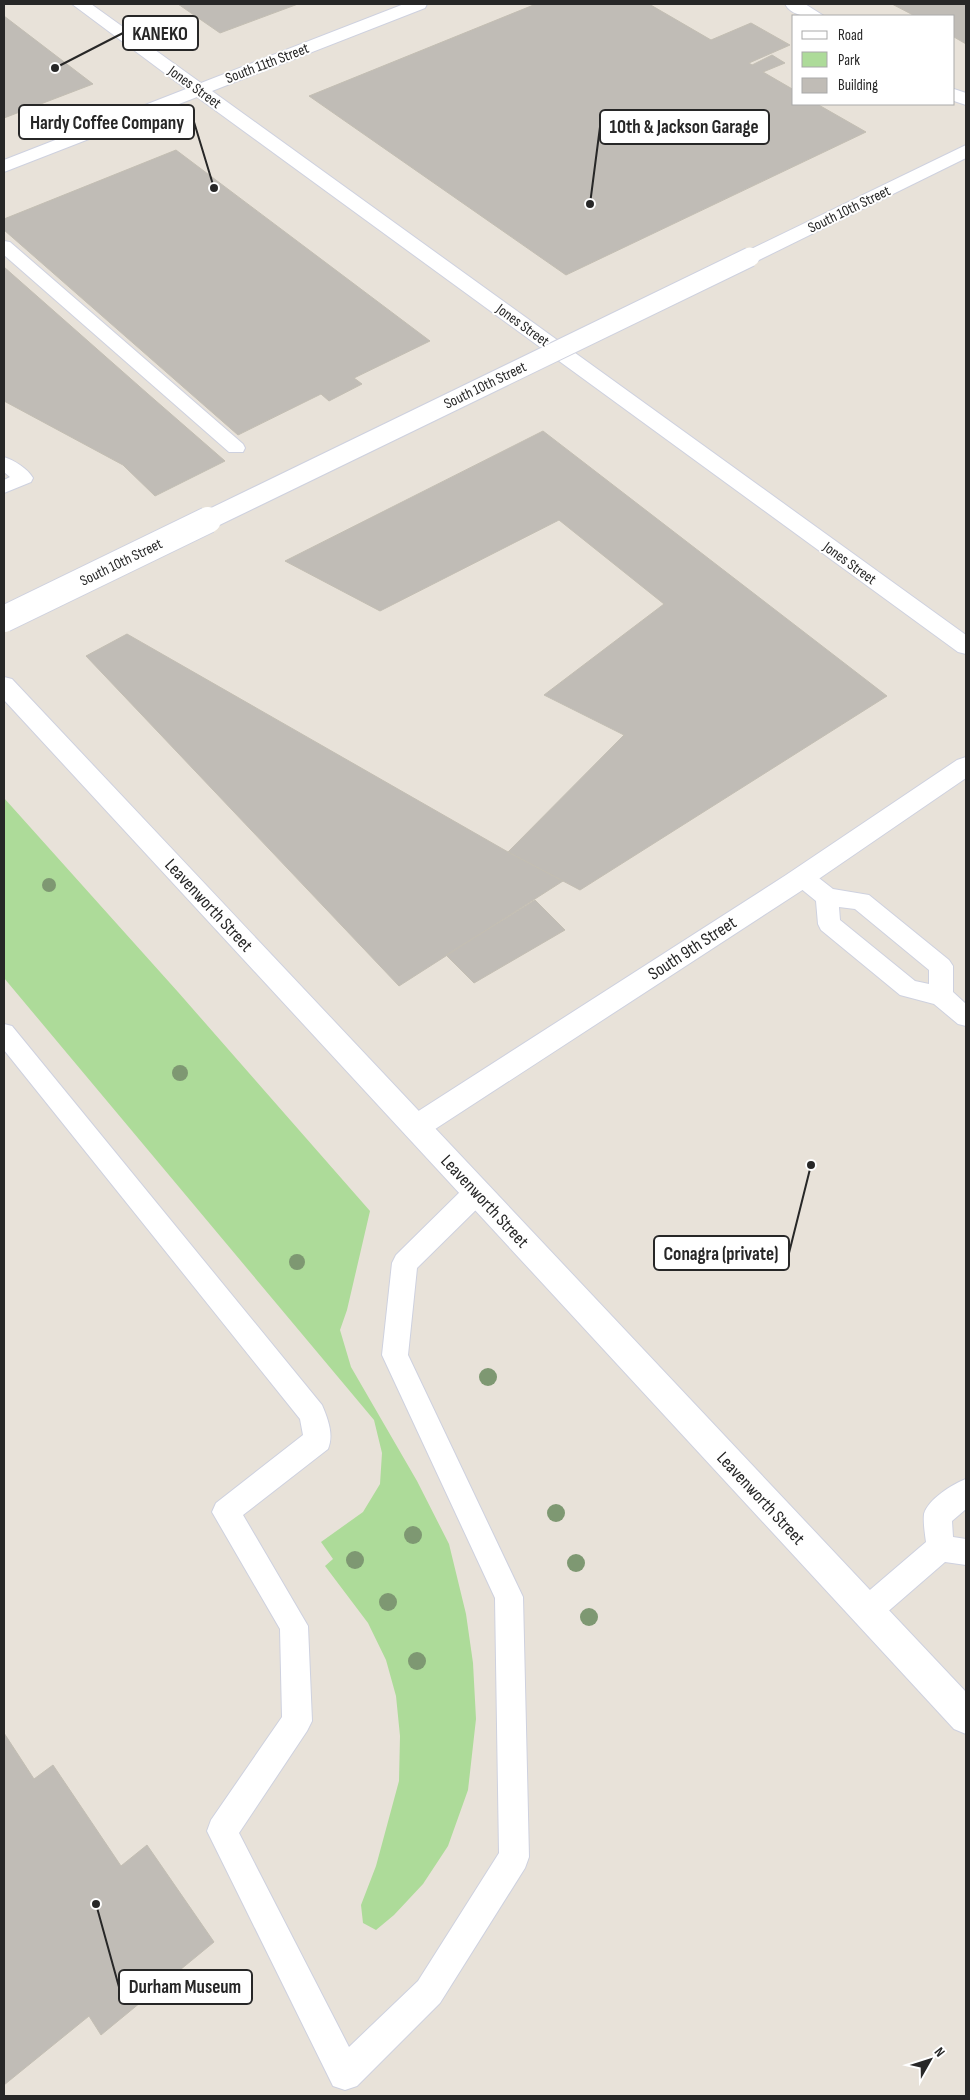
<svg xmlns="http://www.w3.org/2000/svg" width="970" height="2100" viewBox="0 0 970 2100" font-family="'Sofia Sans Condensed',sans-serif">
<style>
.green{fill:#addb99}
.building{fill:#c0bcb6;stroke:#c3beb3}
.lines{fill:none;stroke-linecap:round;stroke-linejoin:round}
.service-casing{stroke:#ced1df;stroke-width:2}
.minor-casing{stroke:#ced1df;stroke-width:2}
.tertiary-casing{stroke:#ced1df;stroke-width:2}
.secondary-casing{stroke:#ced1df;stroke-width:2}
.service{fill:#fff;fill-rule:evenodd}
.minor{fill:#fff;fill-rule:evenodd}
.tertiary{fill:#fff;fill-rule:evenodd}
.secondary{fill:#fff;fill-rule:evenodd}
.secondary-bridge-far1-casing{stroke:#ced1df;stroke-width:21;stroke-linecap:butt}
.secondary-bridge-casing{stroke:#ced1df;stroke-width:28;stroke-linecap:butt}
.secondary-bridge-far1{stroke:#fff;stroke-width:19}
.secondary-bridge{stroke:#fff;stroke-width:26}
.tree{fill:#7e9872}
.labels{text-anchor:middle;stroke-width:4;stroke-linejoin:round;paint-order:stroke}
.far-street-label{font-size:15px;fill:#272727;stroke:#fff}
.street-label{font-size:18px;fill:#272727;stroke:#fff}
.leader{fill:none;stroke:#272727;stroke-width:2}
.callout-dot{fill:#272727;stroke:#fff;stroke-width:2}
.callout{fill:#fff;stroke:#272727;stroke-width:2}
.callout-label{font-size:19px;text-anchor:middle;font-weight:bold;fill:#272727}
</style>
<rect width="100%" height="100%" fill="#e8e2d9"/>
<path class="green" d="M4,798l174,194 192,219 -23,99 -7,20 11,37 66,114 32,63 17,70 7,49 3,56 -8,71 -20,56 -25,38 -29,31 -18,15 -13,-7 -2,-18 15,-39 23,-85 1,-45 -4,-40 -10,-36 -18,-37 -43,-57 8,-7 -12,-17 42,-30 17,-28 2,-31 -8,-33 -370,-442z"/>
<path class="building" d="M178,4h120l-78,29z
M536,4h113l62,36 40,-17 39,22 -41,18 3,2 20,-10 13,8 -22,9 31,18v14h23l49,28 -300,143 -257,-179z
M892,4h74v40l-12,-7v-21h-39z
M4,16l89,68 -89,34z
M176,150l254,191 -76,37 8,6 -33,17 -8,-7 -83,41 -234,-205v-11z
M4,267l144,127 77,67 -70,35 -32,-31 -119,-64z
M543,431l344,265 -307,194 -72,-38 116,-117 -80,-40 120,-91 -105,-84 -179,91 -95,-50z
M127,634l381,218 55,29 -164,105 -313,-330z
M535,900l30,30 -91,53 -28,-28z
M4,1733l30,46 19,-14 68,101 26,-21 67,97 -113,93 -12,-19 -85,69z"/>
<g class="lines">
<g class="service-casing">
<path id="service" d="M4,241l6,1 233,202 2,4 -2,4h-14l-225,-197z
M4,457c10,3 24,12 29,21l-2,4 -27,11v-13l6,-3 -6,-5z
M802,869l8,2 23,18 36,6 80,65 4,6v26l13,12v22l-8,-2 -24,-20 -34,-9 -79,-65 -3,-6 -2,-23 -22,-18 -3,-6 3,-6zM839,907l16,2 74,61v14l-14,-3 -75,-61z
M4,1024l8,2 310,379c6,14 12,30 6,44l-85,66 65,111 4,95 -5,10 -68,102 110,214 69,-66 81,-128 -4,-255 -113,-243 10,-92 4,-8 72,-71 9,-3 9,3 3,8 -3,8 -69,68 -9,87 115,242 6,260 -4,11 -85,135 -83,83 -12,4 -12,-4 -126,-255 4,-11 71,-103 -2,-88 -68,-117 4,-9 87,-68 -3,-16 -296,-369z
M966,1479v30l-14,12 1,16 13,2v26l-21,-3 -68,59 -10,4 -10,-4 -4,-10 4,-10 69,-59c-1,-8 -3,-19 -2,-28 4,-15 29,-30 42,-35z"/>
</g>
<g class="minor-casing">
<path id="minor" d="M72,4h19l110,79 203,-79h23l-2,4 -213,83 754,544v19l-8,-2 -761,-555 -193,75v-12l182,-71z
M966,757v21l-162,111 -378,246 -10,4 -10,-4 -4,-8 4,-8 380,-244 171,-115z"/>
</g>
<g class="tertiary-casing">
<path id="tertiary" d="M785,4h20l19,12c-14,1 -32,1 -39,-12z
M954,89l12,4v12l-12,-4z
M4,677l8,2 954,1013v42l-12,-5 -950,-1029z"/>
</g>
<g class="secondary-casing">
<path id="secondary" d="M966,145v13l-209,103h-14l-3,-4 3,-4z"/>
</g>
<use href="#service" class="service"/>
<use href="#minor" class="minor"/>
<use href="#tertiary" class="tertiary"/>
<use href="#secondary" class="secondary"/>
<g class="secondary-bridge-far1-casing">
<path id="secondary-bridge-far1" d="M206,521l544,-264"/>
</g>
<g class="secondary-bridge-casing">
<path id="secondary-bridge" d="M4,619l204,-99"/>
</g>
<use href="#secondary-bridge-far1" class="secondary-bridge-far1"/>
<use href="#secondary-bridge" class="secondary-bridge"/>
</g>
<g class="tree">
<circle cx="49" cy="885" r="7"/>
<circle cx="180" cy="1073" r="8"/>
<circle cx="297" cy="1262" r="8"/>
<circle cx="488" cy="1377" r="9"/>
<circle cx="556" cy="1513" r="9"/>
<circle cx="413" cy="1535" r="9"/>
<circle cx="355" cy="1560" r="9"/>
<circle cx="576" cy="1563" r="9"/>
<circle cx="388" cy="1602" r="9"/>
<circle cx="589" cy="1617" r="9"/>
<circle cx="417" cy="1661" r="9"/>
</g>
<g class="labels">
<g class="far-street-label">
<text transform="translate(267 63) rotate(-21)" y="5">South 11th Street</text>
<text transform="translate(195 87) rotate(36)" y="5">Jones Street</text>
<text transform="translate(849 209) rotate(-26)" y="5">South 10th Street</text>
<text transform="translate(523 325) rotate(36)" y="5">Jones Street</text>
<text transform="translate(485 385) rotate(-26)" y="5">South 10th Street</text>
<text transform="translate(121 562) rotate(-26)" y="5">South 10th Street</text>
<text transform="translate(850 563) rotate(36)" y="5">Jones Street</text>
</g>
<g class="street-label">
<text transform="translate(209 905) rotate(47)" y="6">Leavenworth Street</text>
<text transform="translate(692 948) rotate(-33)" y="6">South 9th Street</text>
<text transform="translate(485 1201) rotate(47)" y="6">Leavenworth Street</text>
<text transform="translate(761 1498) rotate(47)" y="6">Leavenworth Street</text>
</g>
</g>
<path class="leader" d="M55 68L123 33M214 188L194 122M590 204L600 127M811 1165L789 1253M96 1904L119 1987"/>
<g class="callout-dot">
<circle cx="55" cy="68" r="5"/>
<circle cx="214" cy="188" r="5"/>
<circle cx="590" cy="204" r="5"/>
<circle cx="811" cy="1165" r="5"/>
<circle cx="96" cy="1904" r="5"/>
</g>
<g class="callout">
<rect x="123" y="16" width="75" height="34" rx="5"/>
<rect x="19" y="105" width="175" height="34" rx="5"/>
<rect x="600" y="110" width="169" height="34" rx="5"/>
<rect x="654" y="1236" width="135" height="34" rx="5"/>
<rect x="119" y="1970" width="133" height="34" rx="5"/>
</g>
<g class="callout-label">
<text x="160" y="40">KANEKO</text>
<text x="107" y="129">Hardy Coffee Company</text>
<text x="684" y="133">10th &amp; Jackson Garage</text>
<text x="721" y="1260">Conagra (private)</text>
<text x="185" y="1993">Durham Museum</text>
</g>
<rect width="970" height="2100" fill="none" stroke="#272727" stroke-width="10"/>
<rect x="792" y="15" width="162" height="90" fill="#ffffff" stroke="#a9a9a9"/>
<rect x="802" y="31" width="25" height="8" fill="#ffffff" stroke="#a9a9a9"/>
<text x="838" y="40" font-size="15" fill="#272727">Road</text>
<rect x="802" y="52" width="25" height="15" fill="#addb99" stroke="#a9a9a9"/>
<text x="838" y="65" font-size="15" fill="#272727">Park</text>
<rect x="802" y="78" width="25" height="15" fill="#c0bcb6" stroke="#a9a9a9"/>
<text x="838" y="90" font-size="15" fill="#272727">Building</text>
<g transform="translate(930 2060) rotate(51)" stroke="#ffffff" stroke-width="4" paint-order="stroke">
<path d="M0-4L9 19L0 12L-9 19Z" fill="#272727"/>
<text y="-8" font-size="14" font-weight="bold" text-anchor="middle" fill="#272727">N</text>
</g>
</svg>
